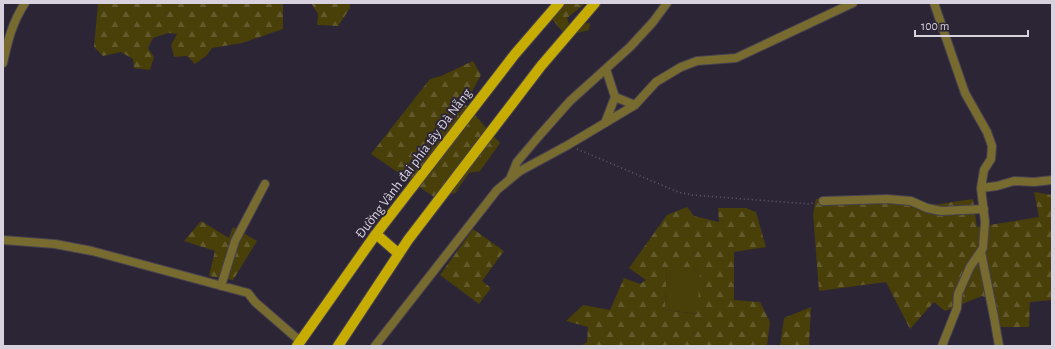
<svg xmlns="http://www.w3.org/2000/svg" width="1055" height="349" viewBox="0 0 1055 349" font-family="'Alegreya Sans',sans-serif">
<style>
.green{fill:#493f09}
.forest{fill:url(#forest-firs);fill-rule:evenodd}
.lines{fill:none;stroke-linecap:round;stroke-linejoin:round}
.minor-casing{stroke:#474150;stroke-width:10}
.tertiary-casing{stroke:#474150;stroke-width:10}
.primary-casing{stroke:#474150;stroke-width:12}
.path{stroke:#66606e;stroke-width:1.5;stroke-dasharray:1 3;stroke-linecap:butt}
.minor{stroke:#776b2f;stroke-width:8}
.tertiary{stroke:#776b2f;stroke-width:8}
.primary{stroke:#c7ad02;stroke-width:10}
.labels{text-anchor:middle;stroke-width:4;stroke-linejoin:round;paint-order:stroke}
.street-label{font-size:14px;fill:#d7d2dd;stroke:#2c2535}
</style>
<defs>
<pattern id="forest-firs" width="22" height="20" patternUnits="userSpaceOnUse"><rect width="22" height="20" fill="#493f09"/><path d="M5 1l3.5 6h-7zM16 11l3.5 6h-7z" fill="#625a2c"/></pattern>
</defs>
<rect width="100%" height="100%" fill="#2c2535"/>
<path class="green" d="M667,266l33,4 -2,44 -33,-4z"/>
<path class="forest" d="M98,3h185v26l-41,14 -30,5 -5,7 -12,9 -8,-8 -13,1 -3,-12 6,-11 -9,-1 -15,5 -5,10 6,9 -4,13 -16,-2 -1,-9 -12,-7 -18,4 -9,-9z
M311,3h39v5l-12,18 -21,-1 1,-11z
M556,3h30l-19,15 2,6 21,-1 -1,7 -23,6 -18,-22z
M473,61l8,14 -16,29 35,39 -20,28 -11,2 -14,20 -21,4 -63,-43 59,-75 11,-3z
M1034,192l18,3v105l-22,2 -1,25h-37l-5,-29 -5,-2 -37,15 -11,-9 -24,27 -24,-47 -67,9 -6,-77 3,-15 86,-2 31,8 40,-6 4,28 62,-10z
M687,207l7,9 25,6 -1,-14h28l10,4 10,35 -32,5v48l26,2 10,20 -3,24h-186l6,-4 1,-15 -22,-6 17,-16 27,5 14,-32 16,6 6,-4 -17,-12 38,-53zM667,267l33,3 -3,44 -32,-4z
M201,221l28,17 4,-11 24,14 -24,39 -24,-4 6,-25 -31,-10z
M473,229l31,22 -22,30 9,7 -12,16 -39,-29z
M811,307l-2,39h-29l4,-28z"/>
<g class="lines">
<g class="minor-casing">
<path id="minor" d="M934,3l31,90 22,39 5,14 -1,13 -7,11 -3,18 4,34 -2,26 -13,19 -12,27 -1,14 -15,38
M615,97l20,8
M605,123l10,-26 -9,-28
M510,179l7,-17 22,-26 31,-35 60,-54 23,-25 14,-19
M981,188l16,-2 17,-5 20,1 18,-2
M823,201l64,-2 24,2 16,7 14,3 43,-2
M3,240l52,4 37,7 156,42 7,9 45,39
M981,252l13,65 5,29
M221,286l14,-45 30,-57
M375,346l122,-156 23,-19 48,-26 67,-40 21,-23 25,-15 16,-6 39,-3 117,-55"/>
</g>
<g class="tertiary-casing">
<path id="tertiary" d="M3,63c5,-23 9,-40 22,-60"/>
</g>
<g class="primary-casing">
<path id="primary" d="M376,234l23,20
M297,346l79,-112 139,-180 44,-51
M338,346l70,-106 133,-174 54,-63"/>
</g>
<path class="path" d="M577,149l101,43 14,3 117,9 6,-2"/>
<use href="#minor" class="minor"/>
<use href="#tertiary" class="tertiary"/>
<use href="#primary" class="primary"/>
</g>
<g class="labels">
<g class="street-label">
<text transform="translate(413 163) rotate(-53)" y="5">Đường Vành đai phía tây Đà Nẵng</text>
</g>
</g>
<rect width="1055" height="349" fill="none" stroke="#d7d2dd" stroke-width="8"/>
<path d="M915 30v6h113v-6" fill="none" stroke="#d7d2dd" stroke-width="2"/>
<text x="921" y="30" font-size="12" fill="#d7d2dd" stroke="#2c2535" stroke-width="3" paint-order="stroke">100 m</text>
</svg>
